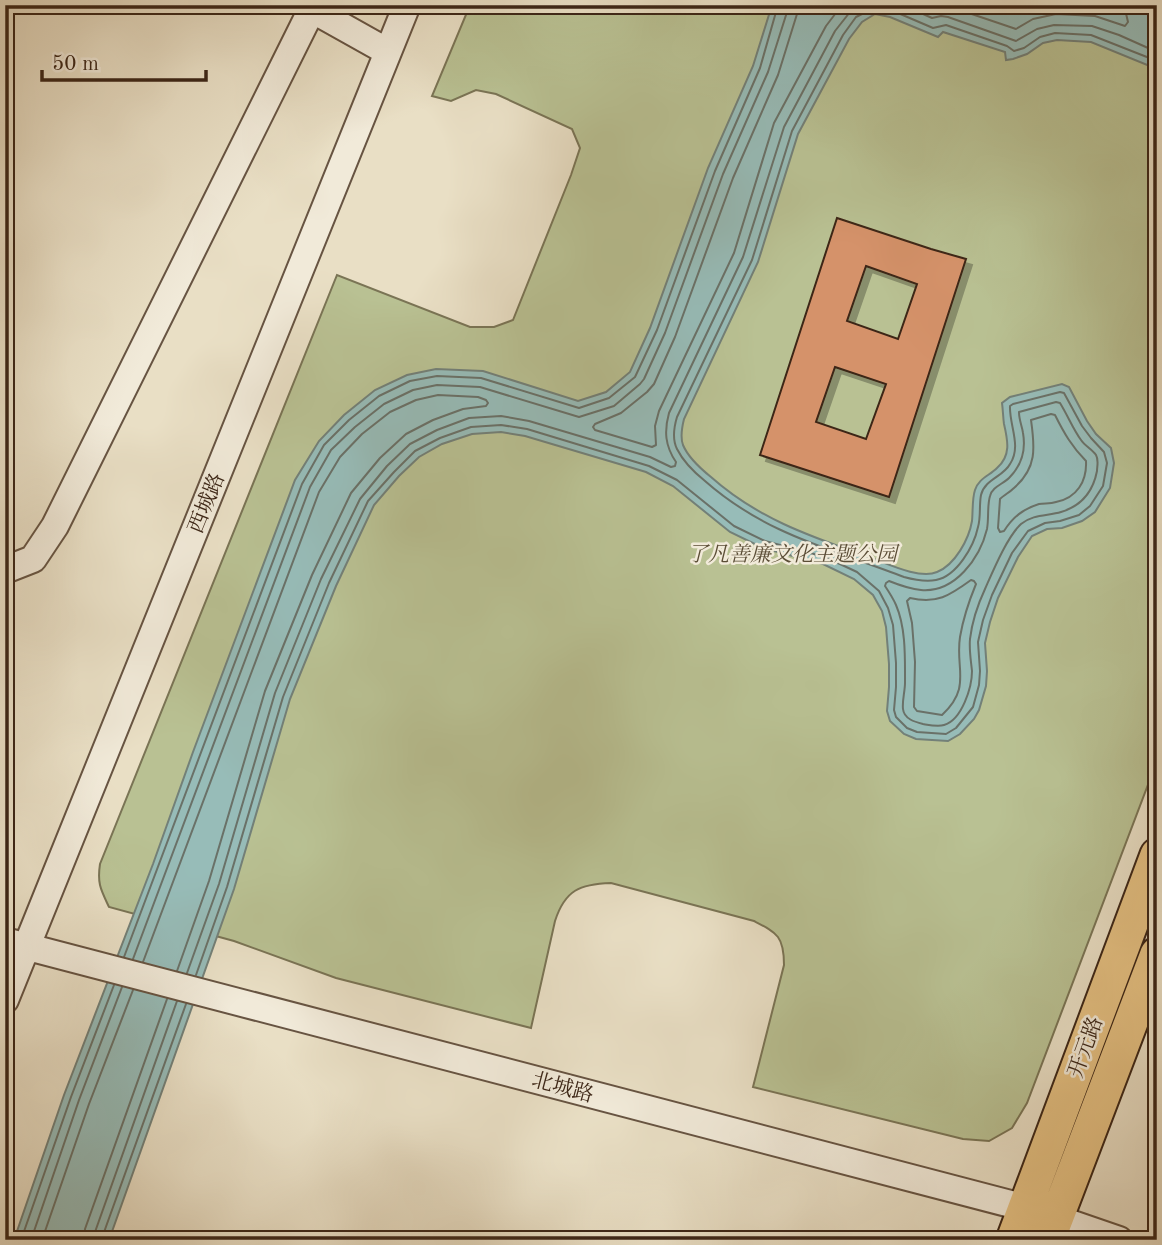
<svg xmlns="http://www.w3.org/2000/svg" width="1162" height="1245" viewBox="0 0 1162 1245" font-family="'Old Standard TT','Noto Serif SC',serif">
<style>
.green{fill:#b9c193;stroke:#7a7455;stroke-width:2}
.water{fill:#97bcb8;stroke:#738078;stroke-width:2}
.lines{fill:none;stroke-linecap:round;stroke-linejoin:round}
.shore{stroke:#6a7168;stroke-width:2}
.building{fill:#d5926b;stroke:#3c2617;stroke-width:2;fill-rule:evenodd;filter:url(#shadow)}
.minor-casing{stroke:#675442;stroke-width:30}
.major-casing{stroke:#3c2617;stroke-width:37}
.minor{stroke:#f1ead9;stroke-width:26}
.major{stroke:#e4c082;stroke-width:33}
.labels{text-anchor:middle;stroke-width:5;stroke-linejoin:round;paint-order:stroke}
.street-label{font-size:21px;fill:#3c2617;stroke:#f1ead9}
.park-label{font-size:21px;font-style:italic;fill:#5b4d36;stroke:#f1ead9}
</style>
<defs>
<filter id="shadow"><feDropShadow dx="6" dy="6" stdDeviation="0" flood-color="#0004"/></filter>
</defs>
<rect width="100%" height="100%" fill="#e9dfc5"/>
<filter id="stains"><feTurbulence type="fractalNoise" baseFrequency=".00286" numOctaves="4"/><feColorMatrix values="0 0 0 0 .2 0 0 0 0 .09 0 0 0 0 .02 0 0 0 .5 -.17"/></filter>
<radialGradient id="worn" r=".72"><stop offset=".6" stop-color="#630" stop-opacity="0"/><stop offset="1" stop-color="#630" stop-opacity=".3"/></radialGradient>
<path class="green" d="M470,5h687v756l-130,342 -15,25 -23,13 -26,-2 -210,-52 31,-122c0,-29 -7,-32 -30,-44l-143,-38c-31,1 -46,7 -56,38l-24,107 -195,-50 -102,-37 -125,-34c-8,-17 -12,-23 -9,-43l237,-589 133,52h24l19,-7 58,-145 9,-27 -8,-19 -76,-35 -20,-4 -25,11 -19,-5z"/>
<path class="water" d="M772,5h376l9,6v58l-66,-27 -34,-2 -14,3 -16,11 -14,5 -7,1 -1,-8 -62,-20 -5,5 -48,-20 -15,-3 -13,8 -13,17 -51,95 -40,128 -74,157c-2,8 -4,18 -1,26 5,12 18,24 28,32 46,41 98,59 155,79 18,6 53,24 71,16 18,-7 32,-33 35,-51 1,-10 0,-22 3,-31 4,-12 14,-14 22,-22 14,-12 11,-27 7,-44 -1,-7 -1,-14 -2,-21l8,-6 52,-13 7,3 18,34 9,13 15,14 3,15 -4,25 -15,24 -13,9 -20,7 -15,1 -15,7 -14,21 -20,41 -8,24 -5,21 2,28 -1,15 -7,24 -5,9 -14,15 -12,7 -32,-2 -12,-5 -14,-13 -3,-10 2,-24v-23l-3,-37 -4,-16 -9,-16 -19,-16 -31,-15 -60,-16 -33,-16 -57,-46 -27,-14 -121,-36 -24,-4 -29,2 -30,10 -23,13 -20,19 -25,29 -38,81 -46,113 -56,190 -125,351h-95l50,-145 89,-231 40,-112 102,-272 24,-39 25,-26 31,-25 32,-15 29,-6 47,2 95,30 28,-9 24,-20 20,-44 58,-160 45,-102z"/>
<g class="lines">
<path class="shore" d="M798,5l-1,9 -19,61 -45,103 -58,159 -21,47 -7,8 -26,21 -26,11 -2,3 2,3 57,17 4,-2 -1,-19 4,-15 75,-158 40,-130 52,-97 16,-21
M903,5l29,13 9,-2 7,1 68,24 21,-12 17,-4 38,1 27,9 38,17
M928,5c7,3 15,0 23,2l65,22 17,-10 23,-5 39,2 30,10 3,-4 -4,-17
M1056,402l4,1c8,13 13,26 21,37 4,6 12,10 15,15 3,5 1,11 1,16 -4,21 -16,35 -36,41 -13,4 -28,2 -40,12 -14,13 -28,47 -36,65 -7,15 -13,33 -15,50 -1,11 1,22 2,32 0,16 -10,49 -28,54 -6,2 -15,0 -21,-1 -8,-2 -19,-5 -20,-15 -1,-8 2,-18 2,-26 0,-25 1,-55 -9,-78 -3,-7 -7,-13 -11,-19l1,-3 3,-2c10,4 21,8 32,9 34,3 59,-32 66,-61 2,-11 0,-23 3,-33 2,-9 13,-12 19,-18 12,-12 17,-28 14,-45 -1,-7 -4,-13 -4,-21z
M1051,414l4,1c9,18 17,32 31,46 1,20 -9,37 -30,41 -6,2 -11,1 -17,2 -16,5 -26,13 -35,27l-4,1 -2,-4 2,-29c4,-4 10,-7 14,-11 23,-20 21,-40 17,-68z
M971,580l3,1 2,3c-7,17 -13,35 -16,53 -5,32 12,50 -18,78l-25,-4 -3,-4 1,-45 -3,-39 -5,-22 3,-3c27,6 39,-2 61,-18z
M124,957l178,-473 22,-39 25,-25 30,-24 31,-15 27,-5 44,2 98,30 30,-10 26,-21 22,-47 58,-159 45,-103 18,-63
M133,959l177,-472 21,-37 24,-23 29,-23 29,-14 24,-5 43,2 99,30 35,-11 26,-22 4,-5 21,-46 58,-159 45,-102 19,-60v-7
M143,962l176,-470 21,-35 22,-23 28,-22 26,-12 22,-5 40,2 8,3 2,3 -2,3 -23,3 -30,11 -27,14 -26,24 -29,35 -39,82 -47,116 -56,190 -32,90
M187,973l32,-89 56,-191 46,-114 39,-80 27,-33 23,-22 27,-14 32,-12 32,-2 28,5 121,36 21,10 4,-1 1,-4c-11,-16 -12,-31 -7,-49l74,-156 41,-130 51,-96 15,-19 9,-7
M196,975l31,-88 56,-190 46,-114 39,-82 26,-29 21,-21 25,-13 31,-11 30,-2 26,4 122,37 28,14 57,46 31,15 60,16 32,15 22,19 9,17 5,17 3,38v24l-2,23 2,7 11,11 10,4 29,2 10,-6 17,-21 6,-22 1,-14 -2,-29 5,-22 9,-25 20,-42 16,-22 17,-8 15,-2 19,-6 11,-9 13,-20 4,-23 -3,-11 -13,-14 -9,-12 -18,-33 -4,-1 -47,12 -3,2c-1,19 12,40 0,58 -7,13 -25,15 -29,31 -2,10 0,22 -3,32 -4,19 -21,49 -42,53 -11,2 -21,0 -32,-3 -73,-28 -139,-43 -199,-96 -10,-8 -22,-20 -28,-32 -5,-10 -3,-22 0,-32l75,-157 40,-129 51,-96 13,-18 18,-9 17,2 42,18 13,-3 61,21 7,5 10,-3 16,-11 15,-4 36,2 66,26
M21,1240l50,-143 43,-112
M31,1240l48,-140 43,-113
M42,1240l47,-136 44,-114
M84,1240l1,-11 82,-230
M94,1240l1,-8 82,-231
M103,1240v-5l83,-231"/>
</g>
<path class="building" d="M837,218l94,31 35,10 -77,238 -129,-42zM866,266l51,18 -19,55 -51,-18zM835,367l51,17 -20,55 -50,-17z"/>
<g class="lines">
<g class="minor-casing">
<path id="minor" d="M304,5l84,47
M5,570l28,-11 22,-33 257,-517
M5,941l1021,267 93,32
M5,1000l402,-995"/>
</g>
<g class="major-casing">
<path id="major" d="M1013,1240l144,-385
M1048,1240l109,-286"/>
</g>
<use href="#minor" class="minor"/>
<use href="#major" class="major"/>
</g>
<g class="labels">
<g class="street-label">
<text transform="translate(206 503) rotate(-68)" y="7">西城路</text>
<text transform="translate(1085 1047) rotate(-70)" y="7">开元路</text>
<text transform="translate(563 1087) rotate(15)" y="7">北城路</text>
</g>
<g class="park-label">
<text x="792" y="561">了凡善廉文化主题公园</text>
</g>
</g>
<rect width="1162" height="1245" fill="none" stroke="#e9dfc5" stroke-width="28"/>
<rect x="7" y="7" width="1148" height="1231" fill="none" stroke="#3c2617" stroke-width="3.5"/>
<rect x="14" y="14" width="1134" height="1217" fill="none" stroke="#3c2617" stroke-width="2"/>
<path d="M42 70v10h164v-10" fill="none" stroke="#3c2617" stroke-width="3.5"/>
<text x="52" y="70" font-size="21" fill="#3c2617" stroke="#f1ead9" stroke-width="5" paint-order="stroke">50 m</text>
<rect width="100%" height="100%" filter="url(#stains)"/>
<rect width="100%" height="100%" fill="url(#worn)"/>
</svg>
